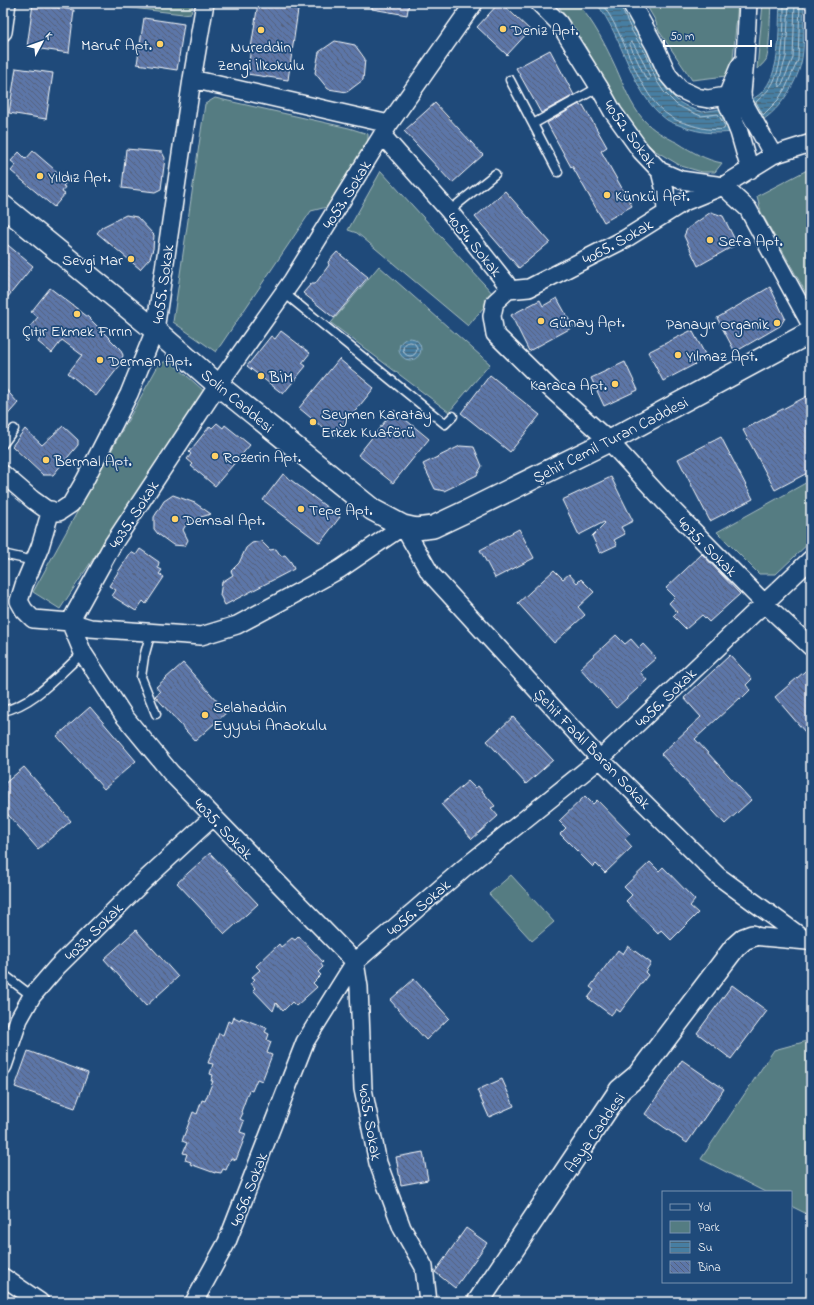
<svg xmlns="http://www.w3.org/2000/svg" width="814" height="1305" viewBox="0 0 814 1305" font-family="'Indie Flower',sans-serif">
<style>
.green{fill:#547c82;stroke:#aabec0}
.water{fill:url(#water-rules);stroke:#91b2c7}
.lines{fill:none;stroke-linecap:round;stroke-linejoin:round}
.shore{stroke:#b5cbda;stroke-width:1}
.building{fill:url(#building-back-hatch);stroke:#fff}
.service-casing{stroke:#fff;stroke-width:11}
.minor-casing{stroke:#fff;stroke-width:20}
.tertiary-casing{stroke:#fff;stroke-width:24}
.service{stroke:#1f4a7a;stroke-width:8}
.minor{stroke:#1f4a7a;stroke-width:17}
.tertiary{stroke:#1f4a7a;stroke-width:21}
.poi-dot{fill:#ffd166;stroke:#1f4a7a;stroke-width:1.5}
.labels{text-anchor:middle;stroke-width:3.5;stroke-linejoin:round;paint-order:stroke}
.poi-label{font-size:16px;fill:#fff;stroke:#1f4a7a;text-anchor:start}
.street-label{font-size:16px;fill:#fff;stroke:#1f4a7a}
</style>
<defs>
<pattern id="water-rules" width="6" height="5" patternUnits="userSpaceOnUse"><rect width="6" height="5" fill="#477ea2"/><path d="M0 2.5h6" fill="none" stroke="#4a6577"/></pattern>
<pattern id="building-back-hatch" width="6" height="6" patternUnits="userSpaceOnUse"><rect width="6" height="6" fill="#5c76a8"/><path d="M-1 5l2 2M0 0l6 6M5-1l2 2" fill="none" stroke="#54617a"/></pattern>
</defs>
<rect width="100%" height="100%" fill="#1f4a7a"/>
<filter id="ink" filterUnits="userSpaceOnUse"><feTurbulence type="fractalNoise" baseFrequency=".025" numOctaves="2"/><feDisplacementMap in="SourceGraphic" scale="8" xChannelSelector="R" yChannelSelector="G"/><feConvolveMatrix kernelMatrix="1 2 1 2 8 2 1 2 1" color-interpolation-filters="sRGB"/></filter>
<g filter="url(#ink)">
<path class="green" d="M107,3h86l-2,10 -8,1 -77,-9z
M556,3h21c17,19 29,43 39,65 8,18 14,36 27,51 9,11 23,18 35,24 14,9 28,17 44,20l-7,9h-13l-21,-6 -27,-16 -23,-22 -53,-95z
M645,3h93l-5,56 -7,17 -34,4 -33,-49 -4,-11z
M763,3h8c-1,12 -1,48 -5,57 -3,4 -5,6 -9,9z
M215,98l134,30 19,6v9l-41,64 -16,4 -95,141 -43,-30 32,-218z
M811,168v134l-50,-90 -4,-16z
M381,171l113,124 -26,31 -111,-93 -9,-3z
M379,266l111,98 -41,48 -118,-89z
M169,360l35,31 -144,218 -27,-17 126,-228z
M811,480v61l-35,33h-17l-42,-42z
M511,875l43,47 -22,19 -43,-47z
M811,1040v176l-20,-10v-14h-26l-64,-33 73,-109z"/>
<path class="water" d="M596,3h26l5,6 9,20 15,26 9,24 7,11 12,12 11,6 12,4 18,-3 12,23c-17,2 -31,1 -48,-5 -5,-2 -12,-4 -17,-7 -37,-27 -43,-83 -71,-117z
M780,3h24c-1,18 1,37 -2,55 -3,22 -22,52 -41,63l-10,-21c3,-2 7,-4 10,-7 21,-20 17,-63 19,-90z
M399 349a11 11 0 1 1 22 0a11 11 0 1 1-22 0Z"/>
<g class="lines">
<path class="shore" d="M601,3c26,31 35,93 70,114 5,4 11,5 17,7 11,4 25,7 36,5l1,-3 -7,-12 -17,2 -12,-5 -12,-6 -13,-13 -8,-12 -9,-24 -15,-25 -13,-28
M784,3c0,24 0,59 -11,80 -4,8 -11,13 -17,19l7,13 15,-15 8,-13 12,-27 2,-57
M789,3l-3,54 -8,27 2,3 2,-3 11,-26 2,-55
M631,42l2,1 9,16 8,18 -1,3h-2l-2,-3 -15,-32z
M403 349a7 7 0 1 1 14 0a7 7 0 1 1-14 0Z"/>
</g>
<path class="building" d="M258,3h41l-11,77 -41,-6z
M372,3h37l-2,12 -35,-6z
M499,3h2l29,27 -23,25 -30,-28z
M33,4l41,6 -5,43 -42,-6z
M144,18l40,6 -7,46 -40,-6z
M335,41l20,4 10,14 -2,21 -16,12 -19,-3 -13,-16 4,-21z
M550,50l24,45 -33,18 -25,-45z
M16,68l37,5 -7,46 -37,-6z
M435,103l48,52 -31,28 -48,-52z
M579,104l1,2 3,-1 24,42 -6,4 31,55 -28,16 -32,-56 -1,1 -24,-44z
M126,149l36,3 3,6 -4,31 -6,3 -33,-4z
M33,151l35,30 -5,5 2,1 -3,5 3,2 -11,13 -43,-36 5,-6 -5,-4 8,-9 7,7z
M505,191l45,51 -31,26 -44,-51z
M711,212l12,4 14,28 -39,22 -14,-30 3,-7z
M126,215l11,2 17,18 -1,14 -3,9 -10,11 -43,-36 5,-6z
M3,241l30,25 -30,37z
M337,252l31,25 -34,41 -31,-25 8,-9h4l14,-19 -1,-3z
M770,287l15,31 -5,8 -45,26 -18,-34z
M50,288l38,29 32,32 3,6 -2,9 -25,32 -28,-23 14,-18 -20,-15 -10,13 -14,-11 3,-5 -12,-9 9,-11 -7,-5z
M557,298l16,29 -44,24 -18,-36 29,-15 3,6z
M692,330l15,28 -44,23 -15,-29z
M281,331l29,22 -8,10 4,3 -23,28 -36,-28 24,-30 4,3z
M339,359l35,29 -40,49 -35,-29z
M625,362l13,28 -34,16 -13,-28z
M490,375l50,40 -30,37 -49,-39z
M3,386l15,17 -15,17z
M811,394v77l-36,19 -32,-60z
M394,410l35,29 -36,44 -35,-28z
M217,423l6,5 2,-3 25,20 -35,41 -24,-20 2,-2 -6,-5 4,-5 -2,-2 21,-26 2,2z
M63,426l15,14v5l-25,30h-10l-31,-29 13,-17 17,16z
M721,437l32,62 -43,22 -32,-62z
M460,446l14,1 8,19 -5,9 -33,16 -9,-2 -12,-25z
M283,474l57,43 -20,26 -57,-43z
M611,477l22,44 -12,6 4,7 -11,6 3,5 -17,8 -8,-17 13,-13 -1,-1 -25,13 -17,-35z
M173,495l22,8 16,11 -23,7 -5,9 5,10 -3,6 -12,-1 -15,-11 -4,-5v-12l10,-16z
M519,529l15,29 -39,20 -15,-28z
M261,541l9,9 6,-1 5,7 4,-1 6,7 3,7 -69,36 -5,-10 2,-13 11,-7 -2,-4 8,-8 7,-15 6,-5z
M140,549l19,13 -1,6 4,2 -3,4 5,3 -18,27 -3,-3 -7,10 -24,-15 4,-6 -7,-4 22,-34 5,3z
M702,554l38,40 -31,28 -7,-7 -16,14 -13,-13 4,-4 -8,-9 6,-6 -9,-9z
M554,570l9,9 6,-5 8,9 4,-4 13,13 -16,15 7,8 -31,28 -36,-40z
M616,635l9,9 6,-5 8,9 4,-4 13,14 -16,14 7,8 -31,28 -36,-40z
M730,655l22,24 -6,6 4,5 -9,9 -1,-1 -45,41 56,61 -26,24 -64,-70 40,-37 -17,-19z
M183,663l44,49 -32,29 -40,-45 5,-4 -4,-5z
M811,666v73l-36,-42z
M90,707l46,54 -32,28 -47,-53z
M513,717l40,43 -27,24 -39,-43z
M24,767l47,54 -33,28 -35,-40v-24z
M468,781l7,7 3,-2 17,20 -4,2 7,8 -26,23 -31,-35z
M585,796l8,8 4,-4 33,34 -5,5 7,8 -27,26 -9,-9 -3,3 -33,-33 6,-6 -7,-7z
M210,853l48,51 -33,30 -48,-51z
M650,862l9,9 4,-4 32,33 -5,6 8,7 -27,27 -10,-10 -3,4 -32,-33 6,-6 -8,-8z
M136,930l42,47 -32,29 -42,-47z
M299,936l24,26 -2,2 2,3 -5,5 3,3 -8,8 4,4 -21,19 -4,-4 -9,9 -7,-8 -3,8 -20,-21 2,-2 -4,-5 4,-4 -3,-2 8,-7 -4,-4 23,-22 2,3 11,-9 3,2z
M628,946l23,17 -6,9 3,3 -28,37 -4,-3 -5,6 -23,-17 6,-8 -4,-3 28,-37 5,4z
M414,979l35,39 -23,22 -36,-40z
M732,985l35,26 -36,48 -34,-26z
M234,1017l6,3 1,-2 26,10 -2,4 4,2 -2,6 4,2 -4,11 5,2 -10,26 -5,-2 -5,12 -3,-1 -8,22 2,1 -3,6 4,2 -4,11 6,2 -10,26 -5,-2 -5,12 -3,-1 -2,4 -6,-1v1l-25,-9 1,-2 -6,-2 2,-6 -4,-1 4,-10 -5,-2 11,-29 4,2 5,-14 3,1 8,-20h-2l2,-6 -3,-1 3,-10 -5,-1 11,-30 4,2 5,-14 4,2z
M28,1051l60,22 -13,35 -60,-21z
M682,1060l42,29 -37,54 -42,-29z
M502,1079l12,27 -25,11 -12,-27z
M423,1152l5,28 -27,5 -5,-28z
M466,1228l21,15 -32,45 -20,-16z"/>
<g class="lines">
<g class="service-casing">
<path id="service" d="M510,80l48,92
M533,124l66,-37
M449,211l46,-37
M283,292l162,132 8,-8
M3,444l11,-15
M3,554l31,7
M151,632l-7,25 -3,20 15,37
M3,711c32,-7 56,-37 80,-58
M3,974l29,22"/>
</g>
<g class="minor-casing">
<path id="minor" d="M539,3l20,20 40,64 14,25 28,39 19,20 21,9 42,6 25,23 63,116
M631,3l24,43 13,29 12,14 17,8 11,2 30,-5
M3,32l4,-29
M745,59l3,-56
M192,79l197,45
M382,135l67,76 57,72 2,7 -13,12 -3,14 3,18 56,55 58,52 55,60 100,102 47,44
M750,170l-11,-38 -11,-27 -1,-9 12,-29 6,-8 -3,34 1,8 30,54
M660,171l5,20 1,22
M508,290l21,-2 96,-49 59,-37 39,-16 50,-31 38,-12
M3,474l30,26 14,10 12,2 12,-8 14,-24 44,-86 26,-64 37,-251 13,-76
M51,510l-11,37 -16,38 -5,16 5,9 9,9 37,3 20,6 111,8 36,-11 69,-37 34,-19 63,-43 27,47 170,186 118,117 89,65h4
M752,936l55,5
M3,1066l16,-47 13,-23 25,-29 90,-89 66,-61
M3,1277l37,25
M194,1302l33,-60 78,-200 50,-80 109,-94 136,-109 211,-200
M428,1302l-4,-35 -22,-39 -24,-65 -15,-74 -4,-102 -4,-25 -184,-189 -47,-57 -41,-63 -13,-31 43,-78 105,-159 74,-104 97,-157 85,-121"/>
</g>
<g class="tertiary-casing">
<path id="tertiary" d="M3,206l152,124 63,55 155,125 30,16 13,3 17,-2 36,-17 140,-69 202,-109
M478,1302l142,-212 18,-15 97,-128 9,-8 8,-3"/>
</g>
<use href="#service" class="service"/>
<use href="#minor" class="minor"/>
<use href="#tertiary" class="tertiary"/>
</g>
</g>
<g class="poi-dot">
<circle cx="503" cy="29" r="4"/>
<circle cx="261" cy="30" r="4"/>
<circle cx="160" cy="44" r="4"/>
<circle cx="40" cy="176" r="4"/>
<circle cx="607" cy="195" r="4"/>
<circle cx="710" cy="240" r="4"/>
<circle cx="131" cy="259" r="4"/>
<circle cx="77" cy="314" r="4"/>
<circle cx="541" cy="321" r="4"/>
<circle cx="777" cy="323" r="4"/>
<circle cx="678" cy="355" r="4"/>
<circle cx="100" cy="360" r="4"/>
<circle cx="261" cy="376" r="4"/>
<circle cx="615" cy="384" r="4"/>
<circle cx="313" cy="422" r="4"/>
<circle cx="215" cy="456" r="4"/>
<circle cx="46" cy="460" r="4"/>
<circle cx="301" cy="509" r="4"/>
<circle cx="175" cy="519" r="4"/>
<circle cx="205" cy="715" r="4"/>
</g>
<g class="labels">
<g class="poi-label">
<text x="511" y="35">Deniz Apt.</text>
<text x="152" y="50" text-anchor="end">Maruf Apt.</text>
<text x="261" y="52" text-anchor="middle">Nureddin<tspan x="261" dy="18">Zengi İlkokulu</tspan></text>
<text x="48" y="182">Yıldız Apt.</text>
<text x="615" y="201">Künkül Apt.</text>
<text x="718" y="246">Sefa Apt.</text>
<text x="123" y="265" text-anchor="end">Sevgi Mar</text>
<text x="549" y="327">Günay Apt.</text>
<text x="769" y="329" text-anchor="end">Panayır Organik</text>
<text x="77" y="336" text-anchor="middle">Çıtır Ekmek Fırrın</text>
<text x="686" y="361">Yılmaz Apt.</text>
<text x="108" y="366">Derman Apt.</text>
<text x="269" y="382">BİM</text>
<text x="607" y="390" text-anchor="end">Karaca Apt.</text>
<text x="321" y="419">Seymen Karatay<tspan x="321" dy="18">Erkek Kuaförü</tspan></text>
<text x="223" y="462">Rozerin Apt.</text>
<text x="54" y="466">Bermal Apt.</text>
<text x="309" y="515">Tepe Apt.</text>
<text x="183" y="525">Demsal Apt.</text>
<text x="213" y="712">Selahaddin<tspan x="213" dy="18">Eyyubi Anaokulu</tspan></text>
</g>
<g class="street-label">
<text transform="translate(631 133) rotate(54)" y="6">4052. Sokak</text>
<text transform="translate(346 194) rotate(-58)" y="6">4053. Sokak</text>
<text transform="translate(617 241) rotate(-29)" y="6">4065. Sokak</text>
<text transform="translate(475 244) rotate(51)" y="6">4054. Sokak</text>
<text transform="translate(162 284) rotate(-82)" y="6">4055. Sokak</text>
<text transform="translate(238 400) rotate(40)" y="6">Solin Caddesi</text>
<text transform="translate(610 439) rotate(-27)" y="6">Şehit Cemil Turan Caddesi</text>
<text transform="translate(133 514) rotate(-57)" y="6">4035. Sokak</text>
<text transform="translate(708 546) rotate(45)" y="6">4075. Sokak</text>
<text transform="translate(665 697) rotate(-44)" y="6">4056. Sokak</text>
<text transform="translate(593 748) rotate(46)" y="6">Şehit Fadıl Baran Sokak</text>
<text transform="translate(224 828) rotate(46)" y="6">4035. Sokak</text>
<text transform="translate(418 907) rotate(-41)" y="6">4056. Sokak</text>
<text transform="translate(93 931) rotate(-45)" y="6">4033. Sokak</text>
<text transform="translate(371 1122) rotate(80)" y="6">4035. Sokak</text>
<text transform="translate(594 1132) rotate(-55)" y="6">Asya Caddesi</text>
<text transform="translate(248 1189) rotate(-69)" y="6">4056. Sokak</text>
</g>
</g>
<rect width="814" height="1305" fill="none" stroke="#1f4a7a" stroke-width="16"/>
<rect x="8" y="8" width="798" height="1289" fill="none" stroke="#fff" stroke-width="1.5" filter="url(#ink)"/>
<rect x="662" y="1191" width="130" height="92" fill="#1f4a7a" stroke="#7992af"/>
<rect x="670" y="1204" width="20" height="6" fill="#1f4a7a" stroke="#7992af"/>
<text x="698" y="1211" font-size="12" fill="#ffffff">Yol</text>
<rect x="670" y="1221" width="20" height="12" fill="#547c82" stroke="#7992af"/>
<text x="698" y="1231" font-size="12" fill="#ffffff">Park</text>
<rect x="670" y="1241" width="20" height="12" fill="url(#water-rules)" stroke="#7992af"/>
<text x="698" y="1251" font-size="12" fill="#ffffff">Su</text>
<rect x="670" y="1261" width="20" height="12" fill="url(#building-back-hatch)" stroke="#7992af"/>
<text x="698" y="1271" font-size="12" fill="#ffffff">Bina</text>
<g transform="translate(42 42) rotate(49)" stroke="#1f4a7a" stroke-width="3" paint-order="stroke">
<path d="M0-3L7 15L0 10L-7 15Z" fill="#ffffff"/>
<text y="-6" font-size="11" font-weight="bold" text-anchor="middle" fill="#ffffff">K</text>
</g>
<path d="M664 40v6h107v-6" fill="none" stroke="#ffffff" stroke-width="2"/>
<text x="670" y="40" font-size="12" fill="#ffffff" stroke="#1f4a7a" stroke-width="3" paint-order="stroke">50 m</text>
</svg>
